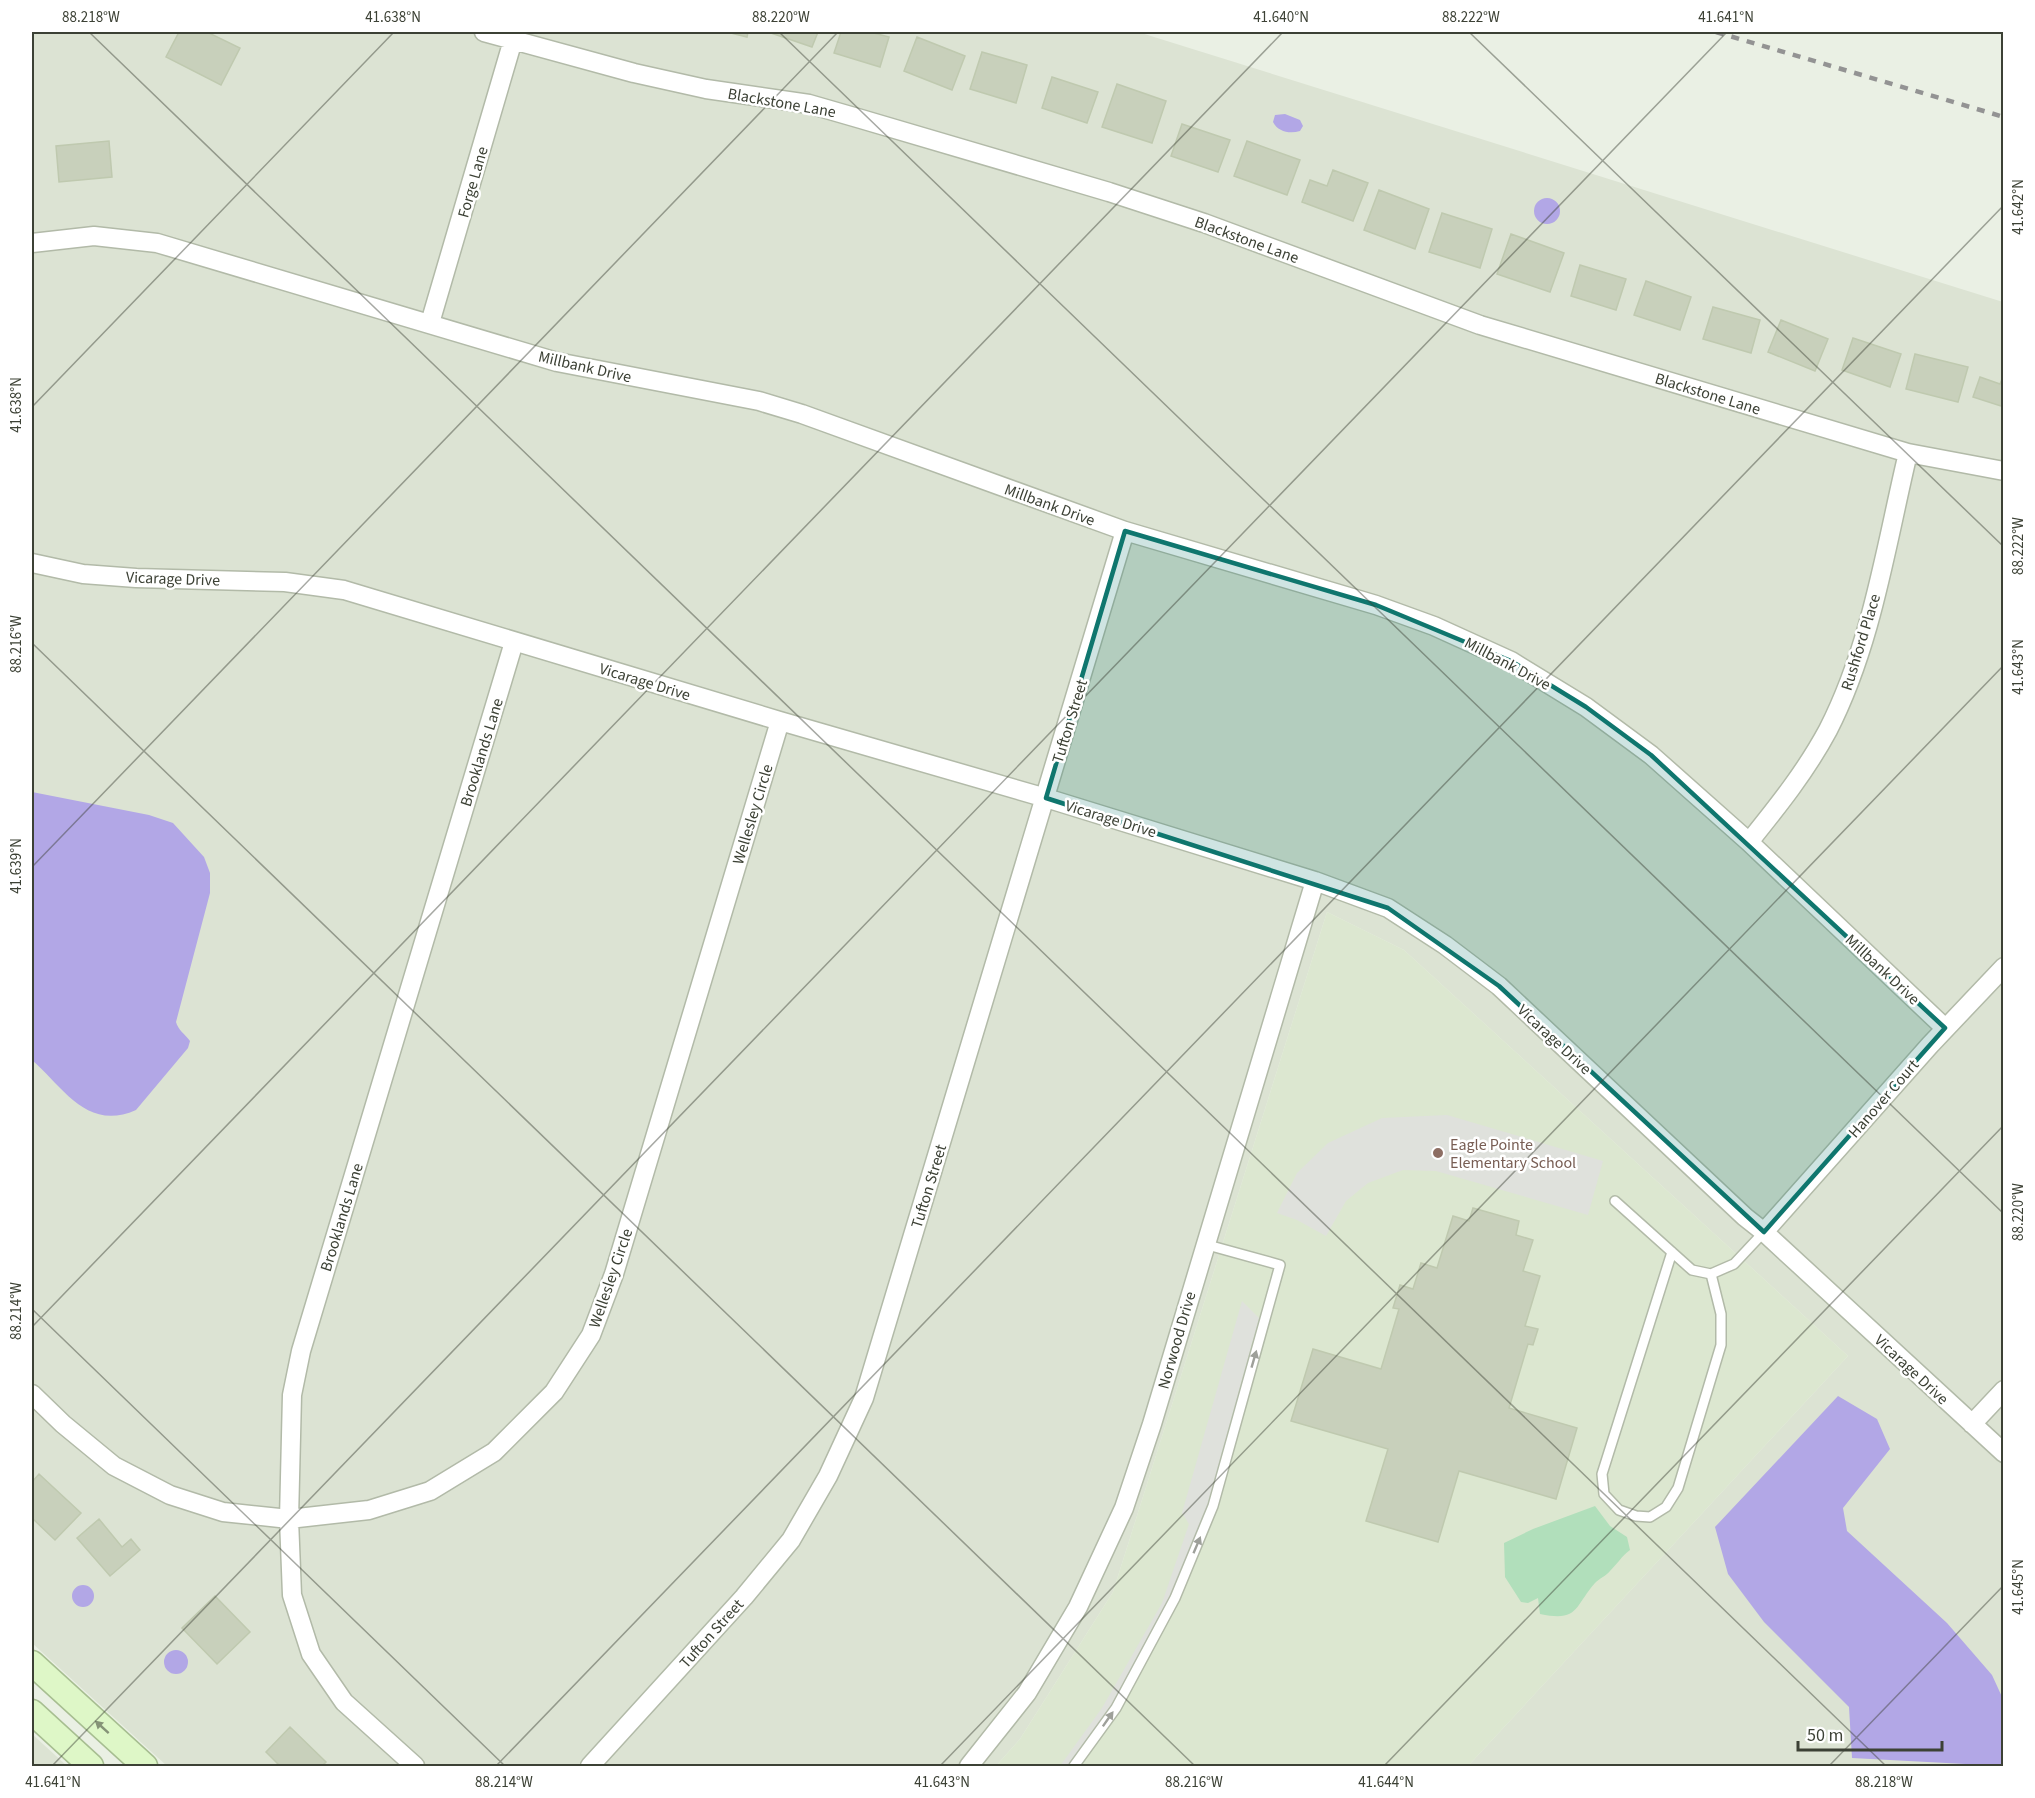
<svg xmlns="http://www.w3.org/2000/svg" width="2035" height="1798" viewBox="0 0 2035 1798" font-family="'Source Sans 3',sans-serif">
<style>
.residential{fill:#dce3d3}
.education{fill:#dce7d0}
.green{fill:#b1dfbb}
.parking{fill:#dfe1dc}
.water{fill:#b2a7e6}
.building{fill:#c8d0bb;stroke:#bfc9af;stroke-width:1.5}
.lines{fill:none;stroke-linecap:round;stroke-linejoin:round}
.lane-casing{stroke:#b2baa8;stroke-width:12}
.street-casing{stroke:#b2baa8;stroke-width:21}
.secondary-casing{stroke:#a7be91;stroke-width:27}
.lane{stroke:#fff;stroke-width:9}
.street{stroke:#fff;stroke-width:18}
.secondary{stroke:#def7c7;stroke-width:24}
.rail{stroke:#939393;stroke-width:4.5;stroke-dasharray:8 8;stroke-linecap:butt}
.oneway{fill:#9ea09a}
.oneway2{fill:#859377}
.marked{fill:#0f766e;fill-opacity:0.2;stroke:#0f766e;stroke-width:4.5;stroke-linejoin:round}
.ticks{fill:none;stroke:#3c4135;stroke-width:1.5;stroke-opacity:0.45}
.education-dot{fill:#8d6e63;stroke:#fff;stroke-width:2}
.labels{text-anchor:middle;stroke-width:5;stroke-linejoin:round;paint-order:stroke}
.street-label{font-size:16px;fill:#3c4135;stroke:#fff}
.education-label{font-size:16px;fill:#785e54;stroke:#fff;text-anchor:start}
.neatline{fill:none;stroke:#3c4135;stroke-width:2}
.ticks-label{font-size:15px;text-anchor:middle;fill:#3c4135}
</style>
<rect width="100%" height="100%" fill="#eaf0e4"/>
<path class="residential" d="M32,32h1106l865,270v1464h-535l380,-410 -444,-406 -77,-38 -214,680 -93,147 -24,27h-829l-135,-123z
M32,1734l35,32h-35z"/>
<path class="education" d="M1327,912l77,38 444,406 -380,410h-472l24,-27 93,-147z"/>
<path class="green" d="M1595,1506l15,20 17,11 3,13c-9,7 -12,13 -20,21 -4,5 -10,7 -15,12 -21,24 -16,39 -55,31l-2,-16 -10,5 -7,-1 -16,-25 -1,-34 29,-14z"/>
<path class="parking" d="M1447,1115l156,46 -15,54 -152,-44 -33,-1 -35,13 -22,18 -20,35 -29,-16 -20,-7 20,-40 31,-30 54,-25z
M1242,1301l17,17 -52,189 -41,100 -58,105 -38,54h-10l42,-58 60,-105 27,-79 -7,-11z"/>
<path class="water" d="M1285,114l15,6 3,6 -3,5c-10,3 -22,1 -27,-9l2,-7z
M1534 211a13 13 0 1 1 26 0a13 13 0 1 1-26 0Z
M32,792l117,23 24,8 31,34 6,16v20l-34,129c2,8 9,12 14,19l-2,7 -52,62c-49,22 -73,-23 -104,-50z
M1838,1396l39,23 13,30 -47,59 4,23 100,92 45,52 11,24v67l-151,-8 -3,-51 -85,-85 -36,-48 -13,-47z
M72 1596a11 11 0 1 1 22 0a11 11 0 1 1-22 0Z
M164 1662a12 12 0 1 1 24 0a12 12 0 1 1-24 0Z"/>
<path class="building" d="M179,32h28l33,16 -19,37 -55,-28z
M727,32h21l-1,5z
M768,32h50l-6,15z
M841,32h29l19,5 -9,30 -46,-14z
M917,37l48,19 -13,34 -48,-19z
M982,52l45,13 -11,38 -46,-14z
M1052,77l46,15 -11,31 -45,-15z
M1117,84l49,17 -14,42 -50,-16z
M1182,124l48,16 -12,32 -47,-16z
M109,141l3,36 -53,5 -3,-36z
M1247,141l53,19 -13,35 -53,-19z
M1333,170l35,13 -15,38 -51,-19 8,-22 17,6z
M1379,190l50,19 -14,40 -51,-19z
M1442,213l50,16 -12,39 -51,-16z
M1511,234l53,19 -14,39 -53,-18z
M1580,265l46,14 -10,31 -45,-14z
M1646,281l45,16 -11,33 -46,-15z
M1713,307l47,13 -9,33 -48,-14z
M1781,320l47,19 -13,32 -47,-19z
M1853,338l48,16 -11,33 -48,-17z
M1915,354l53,13 -10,35 -52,-13z
M2004,374v33l-31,-10 7,-20 20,7z
M1473,1208l46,13 -3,14 17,5 -10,31 17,5 -15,50 13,3 -5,16 -5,-1 -19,64 68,20 -21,71 -97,-28 -21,71 -72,-21 22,-72 -97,-28 22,-72 68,20 18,-60 -6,-1 7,-23 13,4 8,-26 16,5 16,-52 16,5z
M39,1474l42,39 -26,27 -23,-22v-36z
M99,1519l23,28 9,-8 9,11 -30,26 -33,-38z
M215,1596l35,36 -33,32 -35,-36z
M290,1727l36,35 -4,4h-42l-14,-14z"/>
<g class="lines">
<g class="lane-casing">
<path id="lane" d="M1615,1201l77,69 19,4 23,-10 30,-32
M1672,1252l-70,222 2,20 15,16 17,6 14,1 16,-10 12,-19 43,-143v-31l-10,-40
M1074,1766l42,-58 59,-110 38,-92 67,-241 -76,-21"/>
</g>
<g class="street-casing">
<path id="street" d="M484,32l150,41 72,16 103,15 52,15 248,73 95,31 276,102 428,128 96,18
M32,243l62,-7 63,7 400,119 202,39 43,13 323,117 251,74 58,21 77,35 75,46 65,48 98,87 196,186
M430,323l83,-283
M32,563l51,11 53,4 149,4 59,8 436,131 266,77 269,83 73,27 57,37 54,41 246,231 19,15 240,221
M1749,842c29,-36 57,-71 79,-112 44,-86 58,-185 80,-277
M1764,1232l166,-187 74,-78
M32,1394l31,30 51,42 56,29 53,17 66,7 80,-9 61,-19 64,-39 60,-60 37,-57 23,-61 166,-553
M1972,1424l32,-34
M415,1766l-71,-64 -33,-48 -19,-59 -3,-76 3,-124 9,-44 213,-709
M590,1766l154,-169 47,-57 37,-64 36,-78 261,-867
M969,1766l58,-73 51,-86 46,-99 28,-84 163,-543"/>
</g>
<g class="secondary-casing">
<path id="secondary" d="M32,1663l113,103
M32,1712l59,54"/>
</g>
<use href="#lane" class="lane"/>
<use href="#street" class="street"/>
<use href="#secondary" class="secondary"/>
<path class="rail" d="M1716,32l288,85"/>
</g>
<defs><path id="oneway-solid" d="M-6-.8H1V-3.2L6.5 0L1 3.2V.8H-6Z" transform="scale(1.5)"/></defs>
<g class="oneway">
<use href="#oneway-solid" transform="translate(1254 1359) rotate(-74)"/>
<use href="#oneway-solid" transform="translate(1197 1545) rotate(-67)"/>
<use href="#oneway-solid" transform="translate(1108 1719) rotate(-55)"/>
</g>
<use class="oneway2" href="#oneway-solid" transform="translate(102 1727) rotate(-138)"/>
<path class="marked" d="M1125,531l251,74 135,56 75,46 65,48 294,273 -181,204 -265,-246 -111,-78 -342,-110z"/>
<path class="ticks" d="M89,32l1797,1734M779,32l1225,1182M1469,32l535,515M32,407l362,-375M32,643l1163,1123M32,867l806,-835M32,1309l473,457M32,1327l1251,-1295M52,1766l1675,-1734M496,1766l1508,-1561M940,1766l1064,-1101M1384,1766l620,-641M1829,1766l175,-181"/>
<circle class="education-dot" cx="1438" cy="1153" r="6"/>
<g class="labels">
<g class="street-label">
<text transform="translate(782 102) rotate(10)" y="6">Blackstone Lane</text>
<text transform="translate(472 182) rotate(-74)" y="6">Forge Lane</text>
<text transform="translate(1247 239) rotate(20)" y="6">Blackstone Lane</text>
<text transform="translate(585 366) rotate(13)" y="6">Millbank Drive</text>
<text transform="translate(1708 393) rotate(17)" y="6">Blackstone Lane</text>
<text transform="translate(1050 504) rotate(20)" y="6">Millbank Drive</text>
<text transform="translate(173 578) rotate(2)" y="6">Vicarage Drive</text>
<text transform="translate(1860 642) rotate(-73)" y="6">Rushford Place</text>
<text transform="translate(1508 663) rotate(28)" y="6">Millbank Drive</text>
<text transform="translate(645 681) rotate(17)" y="6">Vicarage Drive</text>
<text transform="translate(1069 721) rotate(-73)" y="6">Tufton Street</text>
<text transform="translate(481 752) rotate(-73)" y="6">Brooklands Lane</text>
<text transform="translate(752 814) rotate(-73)" y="6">Wellesley Circle</text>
<text transform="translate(1111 818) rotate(17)" y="6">Vicarage Drive</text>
<text transform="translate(1883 969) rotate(43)" y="6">Millbank Drive</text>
<text transform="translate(1555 1039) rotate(43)" y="6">Vicarage Drive</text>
<text transform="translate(1883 1098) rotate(-49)" y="6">Hanover Court</text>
<text transform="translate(928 1186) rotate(-73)" y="6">Tufton Street</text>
<text transform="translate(341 1217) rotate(-73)" y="6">Brooklands Lane</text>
<text transform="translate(610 1278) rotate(-71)" y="6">Wellesley Circle</text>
<text transform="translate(1176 1340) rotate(-74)" y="6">Norwood Drive</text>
<text transform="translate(1912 1369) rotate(43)" y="6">Vicarage Drive</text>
<text transform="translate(711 1633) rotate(-48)" y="6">Tufton Street</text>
</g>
<g class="education-label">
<text x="1450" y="1150">Eagle Pointe<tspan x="1450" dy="18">Elementary School</tspan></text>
</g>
</g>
<rect width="2035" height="1798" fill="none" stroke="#ffffff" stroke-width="66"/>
<path d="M1798 1741v9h144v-9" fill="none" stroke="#3c4135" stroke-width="3"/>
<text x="1807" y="1741" font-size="18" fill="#3c4135" stroke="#ffffff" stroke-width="4.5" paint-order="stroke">50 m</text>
<rect x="33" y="33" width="1969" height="1732" class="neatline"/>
<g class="ticks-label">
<text x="91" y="22">88.218°W</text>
<text x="393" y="22">41.638°N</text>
<text x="781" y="22">88.220°W</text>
<text x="1281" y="22">41.640°N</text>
<text x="1471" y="22">88.222°W</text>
<text x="1726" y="22">41.641°N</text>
<text transform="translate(2018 207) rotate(-90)" y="5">41.642°N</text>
<text transform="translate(16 405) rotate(-90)" y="5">41.638°N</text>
<text transform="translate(2018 546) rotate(-90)" y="5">88.222°W</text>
<text transform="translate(16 644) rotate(-90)" y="5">88.216°W</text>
<text transform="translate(2018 667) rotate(-90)" y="5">41.643°N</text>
<text transform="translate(16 866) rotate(-90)" y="5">41.639°N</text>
<text transform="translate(2018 1212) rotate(-90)" y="5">88.220°W</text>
<text transform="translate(16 1311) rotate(-90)" y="5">88.214°W</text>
<text transform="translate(2018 1587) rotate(-90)" y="5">41.645°N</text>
<text x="53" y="1787">41.641°N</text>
<text x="504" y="1787">88.214°W</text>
<text x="942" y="1787">41.643°N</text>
<text x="1194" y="1787">88.216°W</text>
<text x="1386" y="1787">41.644°N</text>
<text x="1884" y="1787">88.218°W</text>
</g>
</svg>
